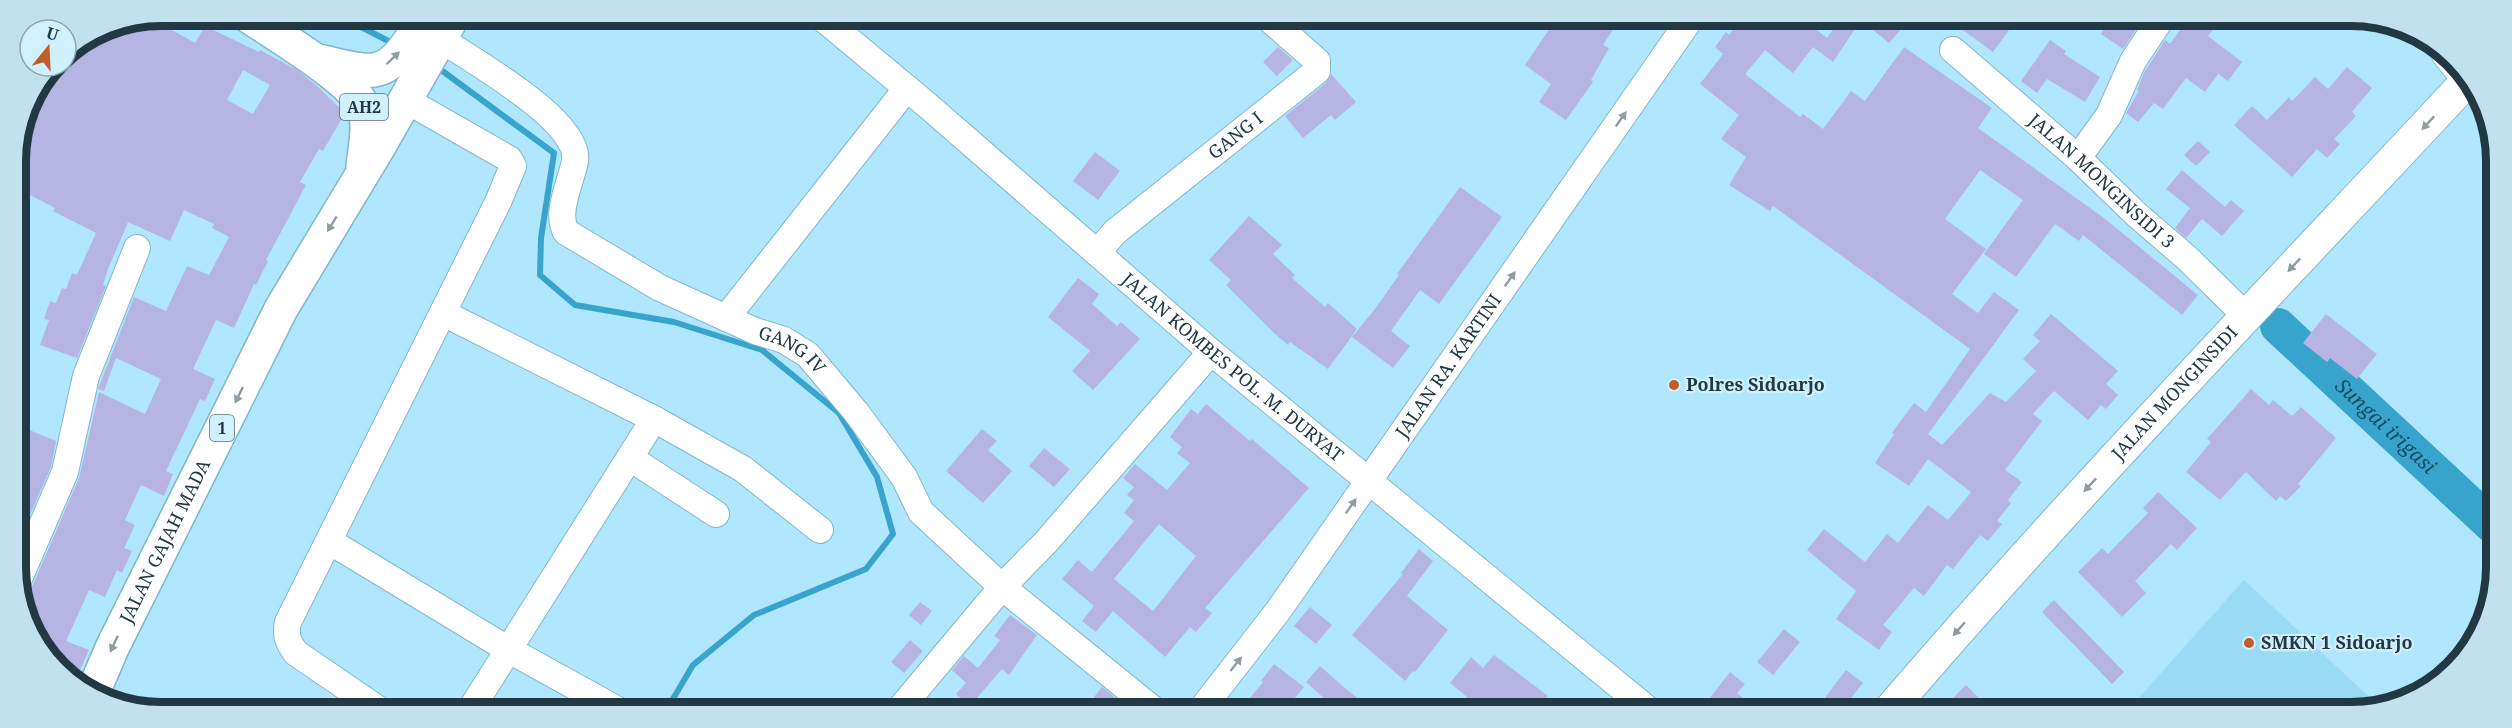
<svg xmlns="http://www.w3.org/2000/svg" width="2512" height="728" viewBox="0 0 2512 728" font-family="'Noto Serif',serif">
<style>
.built{fill:#9bdaf4}
.lines{fill:none;stroke-linecap:round;stroke-linejoin:round}
.stream{stroke:#39a4cb;stroke-width:6}
.river{stroke:#39a4cb;stroke-width:36}
.building{fill:#b6b4e2;fill-rule:evenodd}
.minor-casing{stroke:#81b7cd;stroke-width:28}
.major-casing{stroke:#81b7cd;stroke-width:34}
.highway-casing{stroke:#81b7cd;stroke-width:36}
.minor{stroke:#fff;stroke-width:26}
.major{stroke:#fff;stroke-width:32}
.highway{stroke:#fff;stroke-width:33}
.oneway{fill:#909ca0}
.poi-dot{fill:#c15d26;stroke:#d0f0fe;stroke-width:2}
.labels{text-anchor:middle;stroke-width:4.5;stroke-linejoin:round;paint-order:stroke}
.shield{fill:#d0f0fe;stroke:#566f7a;stroke-width:1.5}
.shield-label{font-size:16px;font-weight:bold;fill:#223842}
.street-label{font-size:18px;fill:#223842;stroke:#d0f0fe}
.poi-label{font-size:18px;font-weight:bold;fill:#223842;stroke:#d0f0fe;text-anchor:start}
.water-label{font-size:20px;font-style:italic;fill:#124d62;stroke:#d0f0fe}
.rim{fill:none;stroke:#223842;stroke-width:8}
</style>
<rect width="100%" height="100%" fill="#b0e7fe"/>
<path class="built" d="M2244,580l135,126 -19,7 -234,-1z"/>
<g class="lines">
<path class="stream" d="M338,15l58,30
M437,67l117,86 -13,85 -1,37 35,30 99,17 88,28 77,63 38,64 16,57 -27,35 -112,46 -61,50 -26,44"/>
<path class="river" id="s1" d="M2278,326l214,199"/>
</g>
<path class="building" d="M149,17l46,26 10,-17 54,26 1,-2 37,20 19,15 29,28 -22,38 -4,-2 -19,33 6,3 -40,75 2,1 -12,24 -2,-1 -20,44 -18,-8 -23,49 22,10 -10,22 -5,-2 -34,72 7,3 -9,22 -23,-11 -16,35 10,5 -11,23 8,3 -10,22 -5,-3 -12,27 -16,-7 -23,51 23,9 -13,29 -25,-15 -33,-68 8,-3 6,-6 47,-109 20,-86 46,22 16,-35 -45,-21 -12,33 -6,-2 36,-92 32,14 21,-45 22,9 20,-38 -17,-9 2,-4 -30,-14 -14,31 -42,-19 -20,47 -5,16 3,1 -29,72 -37,-13 9,-25 -5,-1 6,-18 6,2 6,-15 4,1 6,-16 5,2 19,-42 -43,-22 2,-3 -27,-14 -12,24 -1,-66 11,-47 26,-39h14v-14l39,-26 27,-5 8,5 5,-8zM243,70l27,15 -17,29 -26,-14z
M1557,18h63l-17,27 6,3 -18,32 2,2 -27,38 -27,-18 12,-18 -26,-19z
M1742,18l61,1 24,19 13,-19h51l11,9 -13,15 -28,-23 -28,42 -20,-15 -20,26 -28,-23 -20,24 55,43 3,-3 20,15 28,-38 14,10 39,-54 88,61 -14,20 126,90 94,77 -16,20 -99,-80 -4,6 -24,-17 -39,53 -32,-23 39,-54 -43,-30 -35,49 41,30 -34,45 26,19 16,-21 25,18 -91,124 14,11 48,-52 16,9 30,-31 -13,-12 17,-18 -7,-6 18,-21 67,57 -12,13 12,11 -12,14 -5,-4 -13,15 -34,-29 -21,23 9,7 -37,49 17,12 -14,18 3,3 -14,18 5,3 -14,17 -8,-6 -27,34 -6,-4 -23,31 -10,-8 -31,37 9,7 -13,18 -43,-31 20,-28 -49,-41 17,-21 41,33 22,-28 11,9 30,-38 20,15 23,-28 -43,-33 -19,27 -34,-23 19,-29 -2,-1 22,-30 12,9 44,-63 -197,-143 -3,5 -41,-26 17,-28 -25,-18 18,-24 -39,-31 23,-30 -8,-7 11,-15 3,3z
M1948,19h69l-24,33z
M2110,19h27l4,3 -18,27 -22,-15z
M2188,19l32,1 -12,16 34,26 -14,19 -10,-7 -13,18 -19,-14 -23,31 -9,-6 -16,19 -12,-9 13,-22 -2,-1 7,-17 21,-33 5,4z
M2050,40l16,11 -2,3 36,23 -15,25 -38,-23 -10,14 -16,-12z
M1278,47l15,13 -16,16 -14,-14z
M2347,67l25,21 -20,24 4,4 -22,23 6,5 -13,14 -10,-9 -25,28 -58,-52 18,-19 15,14 22,-23 3,4 23,-24 13,12z
M1331,74l25,28 -21,18 -4,-5 -28,23 -18,-22 41,-33z
M2198,141l12,11 -14,14 -12,-11z
M1095,152l25,19 -22,29 -25,-19z
M2182,170l43,37 6,-7 13,11 -22,25 -20,-17 -16,19 -11,-10 15,-20 -24,-19z
M1460,187l42,30 -63,87 -19,-14 -29,41 19,15 -17,22 -41,-31 23,-28 24,-34 -2,-1z
M1249,216l33,29 -9,9 22,21 -3,3 33,29 3,-4 29,26 -29,40 -38,-27 -2,3 -13,-11 -49,-49 5,-5 -22,-20z
M1078,278l21,16 -7,10 25,22 4,-4 19,17 -47,51 -21,-19 18,-20 -42,-34z
M2326,314l51,40 -20,25 -27,-21 -3,4 -24,-19z
M2251,389l18,16 4,-5 19,16 9,-9 35,31 -38,46 3,2 -15,15 -6,-5 -4,5 -30,-29 -26,28 -34,-28 25,-30 -4,-3z
M1206,404l44,37 2,-2 57,49 -104,120 7,5 -16,19 -6,-5 -25,30 -52,-46 -17,21 -14,-11 12,-15 -32,-27 16,-19 14,12 42,-51 -10,-8 10,-13 -7,-5 7,-8 -11,-9 12,-14 32,26 23,-27 -13,-10 5,-6 -12,-10 21,-28 7,5zM1159,524l37,32 -43,55 -39,-32z
M17,425l39,16 -5,26 -34,77z
M982,429l15,12 -9,9 24,21 -29,32 -37,-32z
M1044,448l26,21 -16,18 -25,-21z
M2158,492l39,36 -20,22 -6,-6 -36,37 11,12 -24,24 -44,-45 24,-24 6,6 40,-41 -5,-5z
M1419,549l14,12 -26,35 41,34 -33,42 -2,-1 -8,10 -53,-46 51,-61 -2,-1z
M2054,600l70,72 -12,12 -70,-72z
M920,602l12,9 -11,14 -12,-10z
M1310,607l22,18 -16,19 -22,-18z
M1010,615l27,20 -28,40 -7,-6 -32,37 -14,-12 10,-11 -14,-13 12,-14 14,12 22,-28 -6,-4z
M1784,629l16,13 -27,33 -16,-13z
M910,640l13,11 -19,22 -13,-11z
M1494,655l54,41 -12,15h-80l11,-14 -17,-14 21,-26 12,11z
M1274,664l30,23 -19,23h-45l23,-28 -2,-1z
M1320,666l26,23 28,22h-36l-32,-29z
M1846,670l17,13 -23,29h-26z
M1730,672l15,12 -8,9 22,18h-43l-10,-8z
M1966,685l27,27h-36l-9,-9z
M1102,687l28,23h-46z"/>
<g class="lines">
<g class="minor-casing">
<g id="minor">
<path id="s2" d="M820,16l107,89 284,247 439,359"/>
<path id="s3" d="M439,38c30,21 143,83 136,123 -4,21 -20,52 -9,71l94,56 95,43 29,9 24,15 48,57 48,65 17,35 81,75 152,123"/>
<path id="s4" d="M1953,50l125,108 59,57 50,43 59,58"/>
<path d="M2445,55l22,27"/>
<path d="M2078,158l31,-43 24,-54 28,-42"/>
<path id="s5" d="M1097,253l18,-21 202,-161v-10l-50,-44"/>
<path d="M443,313l211,106 89,50 77,61"/>
<path d="M726,318l181,-230"/>
<path d="M630,458l86,56"/>
<path d="M329,541l180,109 107,59"/>
<path d="M18,581l47,-109 21,-96 51,-128"/>
<path d="M378,709l-82,-56c-8,-11 -11,-17 -8,-31l210,-420 15,-36 -4,-7 -105,-60"/>
<path d="M471,709l183,-290"/>
<path d="M899,710l103,-123 44,-45 165,-190"/>
<path id="s6" d="M1201,710l77,-99 413,-593"/>
</g>
</g>
<g class="major-casing">
<g id="major">
<path id="s7" d="M1888,712c186,-217 385,-423 580,-632"/>
</g>
</g>
<g class="highway-casing">
<g id="highway">
<path d="M247,15c28,19 103,63 116,91 8,16 2,42 0,60"/>
<path d="M318,61c17,3 39,11 56,9 23,-3 41,-36 50,-54"/>
<path id="s8" d="M94,690l19,-44 168,-337 97,-161 75,-132"/>
</g>
</g>
<use href="#minor" class="minor"/>
<use href="#major" class="major"/>
<use href="#highway" class="highway"/>
</g>
<defs><path id="oneway-solid" d="M-6-.8H1V-3.2L6.5 0L1 3.2V.8H-6Z" transform="scale(1.5)"/></defs>
<g class="oneway">
<use href="#oneway-solid" transform="translate(393 58) rotate(-44)"/>
<use href="#oneway-solid" transform="translate(1621 119) rotate(-55)"/>
<use href="#oneway-solid" transform="translate(2428 123) rotate(133)"/>
<use href="#oneway-solid" transform="translate(332 224) rotate(121)"/>
<use href="#oneway-solid" transform="translate(2294 265) rotate(133)"/>
<use href="#oneway-solid" transform="translate(1510 279) rotate(-55)"/>
<use href="#oneway-solid" transform="translate(239 395) rotate(116)"/>
<use href="#oneway-solid" transform="translate(2090 485) rotate(133)"/>
<use href="#oneway-solid" transform="translate(1351 506) rotate(-55)"/>
<use href="#oneway-solid" transform="translate(1959 629) rotate(131)"/>
<use href="#oneway-solid" transform="translate(114 644) rotate(115)"/>
<use href="#oneway-solid" transform="translate(1236 664) rotate(-52)"/>
</g>
<g class="poi-dot">
<circle cx="1674" cy="385" r="6"/>
<circle cx="2249" cy="643" r="6"/>
</g>
<g class="labels">
<g class="shield">
<rect x="340" y="94" width="48" height="26" rx="4.5"/>
<rect x="210" y="415" width="24" height="26" rx="4.5"/>
</g>
<g class="shield-label">
<text x="364" y="113">AH2</text>
<text x="222" y="434">1</text>
</g>
<g class="street-label">
<text dy="6" stroke="none"><textPath href="#s5" startOffset="182">GANG I</textPath></text>
<text dy="6" stroke="none"><textPath href="#s4" startOffset="198">JALAN MONGINSIDI 3</textPath></text>
<text dy="6" stroke="none"><textPath href="#s3" startOffset="518">GANG IV</textPath></text>
<text dy="6" stroke="none"><textPath href="#s6" startOffset="424">JALAN RA. KARTINI</textPath></text>
<text dy="6" stroke="none"><textPath href="#s2" startOffset="542">JALAN KOMBES POL. M. DURYAT</textPath></text>
<text dy="6" stroke="none"><textPath href="#s7" startOffset="429">JALAN MONGINSIDI</textPath></text>
<text dy="6" stroke="none"><textPath href="#s8" startOffset="165">JALAN GAJAH MADA</textPath></text>
</g>
<g class="poi-label">
<text x="1686" y="391">Polres Sidoarjo</text>
<text x="2261" y="649">SMKN 1 Sidoarjo</text>
</g>
<g class="water-label">
<text dy="7" stroke="none"><textPath href="#s1" startOffset="147">Sungai irigasi</textPath></text>
</g>
</g>
<path d="M0 0H2512V728H0ZM161 26H2351A135 135 0 0 1 2486 161V567A135 135 0 0 1 2351 702H161A135 135 0 0 1 26 567V161A135 135 0 0 1 161 26Z" fill="#c2e1ef" fill-rule="evenodd"/>
<path class="rim" d="M161 26H2351A135 135 0 0 1 2486 161V567A135 135 0 0 1 2351 702H161A135 135 0 0 1 26 567V161A135 135 0 0 1 161 26Z"/>
<g transform="translate(48 48) rotate(18)"><circle r="28" fill="#d0f0fe" stroke="#8aa6b3" stroke-width="1.5"/>
<path d="M0-4.5L10 22L0 15L-10 22Z" fill="#c15d26"/>
<text y="-9" font-size="16" font-weight="bold" text-anchor="middle" fill="#223842">U</text>
</g>
</svg>
